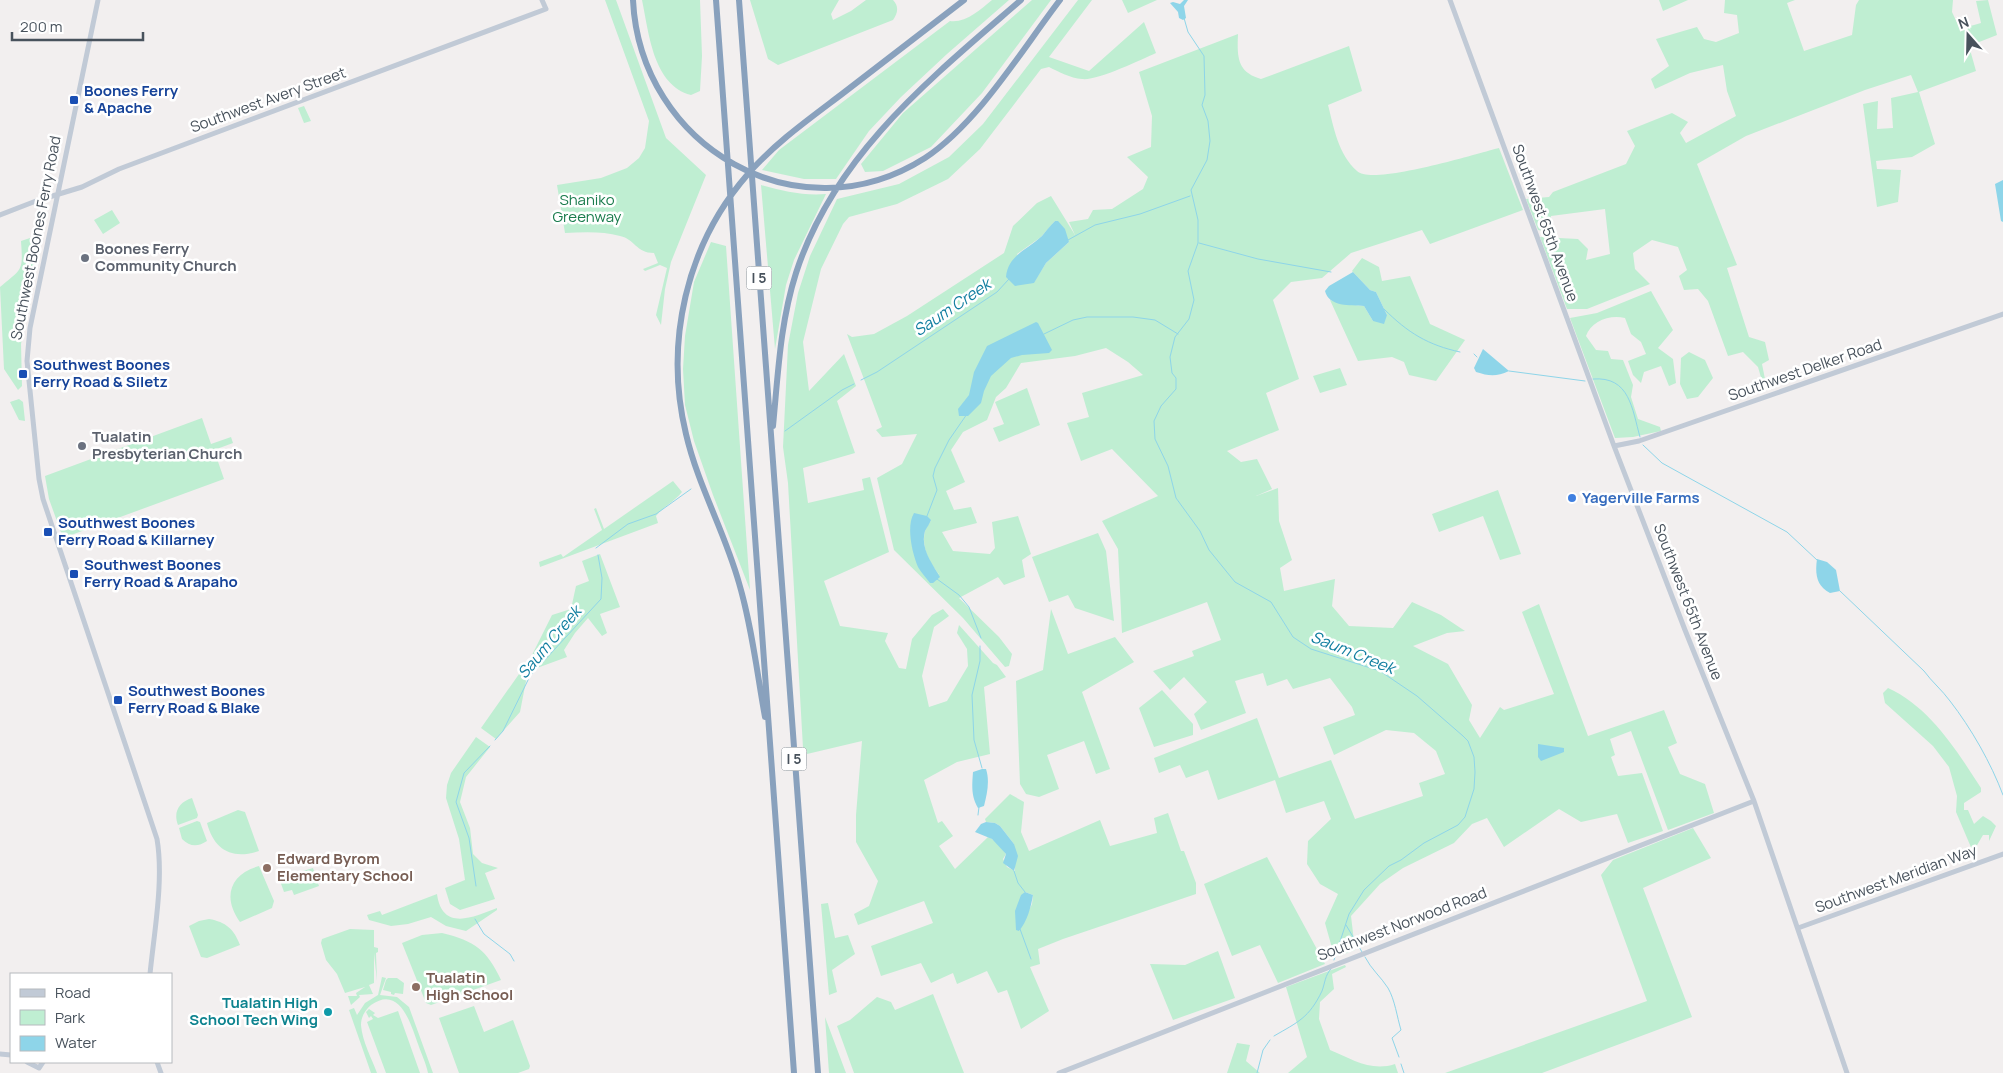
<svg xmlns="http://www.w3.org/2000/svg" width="2003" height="1073" viewBox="0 0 2003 1073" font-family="Manrope,sans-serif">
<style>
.green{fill:#bfeed2;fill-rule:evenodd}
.water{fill:#8ed5e9}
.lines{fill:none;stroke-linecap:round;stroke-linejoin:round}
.stream{stroke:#8ed5e9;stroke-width:1}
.secondary{stroke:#c1cad6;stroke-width:5}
.highway{stroke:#89a1bd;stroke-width:6}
.transit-dot{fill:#1a4fb4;stroke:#fff;stroke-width:2}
.worship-dot{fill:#6b7280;stroke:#fff;stroke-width:2}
.shop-dot{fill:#3f7fe0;stroke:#fff;stroke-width:2}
.education-dot{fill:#8d6e63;stroke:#fff;stroke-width:2}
.culture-dot{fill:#0f9aa8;stroke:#fff;stroke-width:2}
.labels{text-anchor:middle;stroke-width:5;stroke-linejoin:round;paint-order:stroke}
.shield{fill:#fff;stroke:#7f868d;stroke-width:1}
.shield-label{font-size:14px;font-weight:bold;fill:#48525c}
.transit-label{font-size:15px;font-weight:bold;fill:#164399;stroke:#fff;text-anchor:start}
.street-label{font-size:15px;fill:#48525c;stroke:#fff}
.park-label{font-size:15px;fill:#1a7c4d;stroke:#fff}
.worship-label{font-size:15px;font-weight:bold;fill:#5b616d;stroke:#fff;text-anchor:start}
.shop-label{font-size:15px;font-weight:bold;fill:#366cbe;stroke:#fff;text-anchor:start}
.education-label{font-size:15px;font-weight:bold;fill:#785e54;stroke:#fff;text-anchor:start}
.culture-label{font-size:15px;font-weight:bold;fill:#0d838f;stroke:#fff;text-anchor:end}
.water-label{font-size:16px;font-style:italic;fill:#117ea0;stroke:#fff}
</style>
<rect width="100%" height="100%" fill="#f2efef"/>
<path class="green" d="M605,0h11l50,138 40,37 -35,87 -6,27 -4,36 -5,-10 11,-47 -7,-3 -15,6 -2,-2 15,-6 -4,-10c-18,0 -19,-14 -34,-17 -17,-5 -37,-4 -55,-3l-8,-48 44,-7 26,-10 12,-10 6,-10 4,-27z
M642,0h58l2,56 -2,35 -9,4c-38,-10 -42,-62 -49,-95z
M750,0h89l-8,14 2,6 18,-9 15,-11h27c6,6 5,13 0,20l-115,45 -10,-6z
M992,0h17l-62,54 -46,43 -32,34 -33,48h-32l-42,-9 17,-20 171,-129c16,2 30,-11 42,-21z
M1032,0h19l-69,93 -51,54 -48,24 -18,1 -4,-8 42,-51z
M1078,0h14l-43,57 40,14 55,-49 12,31c-16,7 -59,28 -74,26 -12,-1 -23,-7 -33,-12l-8,2 -61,80 -32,30 -51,25 -48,13 -6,7 -22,45 -18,73 6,49 35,-37 12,32 -19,15 18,52 -52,15 5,35 56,-13 -2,-11 8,-2 19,75 -65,29 16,45 48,7 -3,8 14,27 7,1 6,-30 20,-24 11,-6 6,7 -15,11 -12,49 7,31 18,-6 21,-35 -1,-17 -10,-16 2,-8 34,38 4,2 9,12 -22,10 6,67 -33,8 -33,18 14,43 4,-2 11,15 -14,10 16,23 33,-32c7,3 14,11 18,17l-3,5 4,8 8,4 -1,-27 -14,-18 -5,-3 -9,-1 -1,-3 25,-25 14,8 -3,30 8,19 71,-31 10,26 47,-13 -3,-15 14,-5 13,38h3l12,32v11l-133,45 -25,10 2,15 -10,3 19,44 -28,18 -14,-39 -9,3 -11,-22 -30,13 -4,-11 -22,10 -10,-20 -40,13 -10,-30 62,-23 -9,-22 -66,24 -4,-11 15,-8 9,-25 -22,-39v-27l6,-74 -55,13 -4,-6 -15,-265 -5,-36 5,-102 10,-52 12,-37 27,-57 62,-15 50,-27 34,-33zM1025,892l8,3 -1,9 -13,27z
M1122,0h35l-29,13z
M1659,0h29l-25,11z
M1725,0h70l-8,3 17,48 48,-16 4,-30 3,-5h94l-1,12 8,17 21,-6 -5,-22 12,-1 9,35 -28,11 7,25 -57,21 16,52 -23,13 -36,4 1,8 24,1 -3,32 -21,5 -14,-103 15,-3 -1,28 16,-1 -2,-30 27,-6 -7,-17 -46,15 -119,46 -49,28 40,101 -10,3 22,69 16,5 4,18 -7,4 3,15 -3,2 -4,-14 -15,-15 -15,4 -20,-55 -10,-12 -14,1 -5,-14 8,-6 -9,-23 -26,-7 -19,13 2,16 15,15 -63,25h-20l-27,-72 38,2 10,10 -2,11 24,-6 -5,-45 -54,7 -2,16 -11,-2 -12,-31 23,-2 4,-5 73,-28 9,-18 -8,-15 45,-18 16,9 -8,11 6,10 50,-27 -9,-25 -4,-26 -33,8 -35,16 -4,-10 18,-13 -13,-27 41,-12 7,12 12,3 23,-9 -2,-18 -13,-2z
M1238,34c-1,23 -1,38 23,45l88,-33 13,45 -34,14c6,23 10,49 29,66 15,15 118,-17 142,-23l24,62 -93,34 -8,-14 -71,23 -29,25 -31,4 -18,18 26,79 -33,14 13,37 -52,21 14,11 16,-3 15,30 -16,7 22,-8 1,33 13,39 -12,8 4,23 51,-12 -3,27 17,20 44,2 19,-26 29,13 24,16 -18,2 -34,13 35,18 24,41 -3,15 11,18 20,-31 4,3 50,-16 -32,-82 17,-8 49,132 76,-26 13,33 -9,4 12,27 25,10 9,29 -46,17 -37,-99 -21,8 5,16 -4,2 7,19 24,-3 21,58 -35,12 -11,-29 -36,8 -22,-13 -55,38 -17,-29 -15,6 -18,19 -51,25 -23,16 -29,32 4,34 -16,6 -7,-8 -7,-25 13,-29 -18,-10 -13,-20 1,-23 23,-22 -7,-18 -38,12 -11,-33 -57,20 -10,-30 -22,8 -6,-13 -21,8 -5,-15 103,-40 22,60 52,-18 24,59 68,-23 -4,-13 26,-9 -9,-23 -22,-18 -28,-3 -52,25 -11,-28 32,-12 -3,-8 -22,-29 -37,11 -6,-10 -20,7 -4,-13 -28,8 11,32 -45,17 -7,-16 13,-12 -23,-25 -14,13 -17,-19 41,-15 -2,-5 29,-11 -14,-38 -85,31 -4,-84 -16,-28 56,-25 -46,-47 -31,12 -14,-38 22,-6 -7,-24 61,-18 -15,-13 -22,-14 -31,8 -54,7 -15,25 -10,9 -9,23 -24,12 -12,18 14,32 -19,9 8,19 17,-3 6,16 -35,9 11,19 37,3 5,-6 -3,-26 26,-6 13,38 -9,6 3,17 -21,8 -6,-8 -39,21 40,39 13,17 -3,12 -4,1 -42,-49 -69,-68 -17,-72 25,-14 15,-30 -35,3 -6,-7 6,-3 -35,-93 5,3 22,-3 33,-18 97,-63 9,-27 24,-23 14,-7 24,39 -6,-13 19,-3 5,-9 19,-1 31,-20 5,-12 -21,-20 24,-10 1,-31 -13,-44zM1055,221l14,21 -23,21 -12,19 -17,-28 24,-17zM931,520c-2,5 -5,7 -6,11 -4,15 4,32 14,43l-27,-27z
M304,106l7,15 -7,2 -6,-15z
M761,185c21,6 43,11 65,9l-32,66 -8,25 -11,64z
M112,210l8,13 -17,11 -9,-14z
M33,237h8l-20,107 1,42 -4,4 -14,-21 -4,-82c23,-19 23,-16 21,-46z
M711,242l15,4 24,344 -37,-95 -19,-54 -9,-36 -2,-36 2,-33 9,-54z
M1362,258l17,9 3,14 28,-5 20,48 35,16 -29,41 -27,-6 -5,-13 -12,-5 -34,4 -28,-61 13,4 21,2 9,15 14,-6 -11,-23 -6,-2 -18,-19z
M1651,291l22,39 -15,18 15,11 3,24 -7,3 -8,-20 -17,6 -3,11 -8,-8 -5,-14 18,-7 -5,-12 -10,-8 -6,-16c-15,-4 -34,3 -39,18l10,14 12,1 3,8 12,1 10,25 -2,12 7,22 22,8 1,4 -28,6 -18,1 -45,-120 27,-5z
M1689,352l16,8 8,18 -15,19 -11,2 -7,-15 1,-26z
M1340,368l7,17 -27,8 -7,-17z
M1027,388l13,37 -41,17 -6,-14 11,-4 -9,-22z
M19,399l4,3 2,19 -6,-1 -9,-18z
M202,418l9,26 20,-7 2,6 -19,7 10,29 -161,59 -14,-39 -4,-23z
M673,481l9,11c-9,11 -17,13 -26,24l2,7 -118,44 -1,-5 22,-8 2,3 39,-27 -8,-21 2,-1 8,21z
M1498,490l23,64 -21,6 -17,-44 -44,16 -7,-18z
M1098,533l8,18 8,70 -39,-13 -7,-13 -19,7 -17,-45z
M600,554l20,53 -20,7 7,19 -5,3 -14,-18 -13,15 -11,17 3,7 -30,11 -10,8 -7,36 -24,27 -15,-11 50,-71 21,-42 19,-6 5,-23 13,-5 -7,-20z
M1051,609l17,45 47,-17 19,25 -52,30 28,77 -14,5 -12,-33 -37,14 12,34 -20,8 -13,-3 -6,-10 -4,-103 27,-11z
M1888,688c42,19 69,63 93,100v4l-17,11v7h4l6,14 9,-8 8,5 5,5 -7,15v-6h-6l-10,17 -17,-40 1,-16 -8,-29 -16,-21 -48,-43 -2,-10z
M1162,690l31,34v11l-39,12 -15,-39z
M476,737l14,10 -24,30 -6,25 10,26 3,26 9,9 16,5 -13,5 10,26 -35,11 -10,-6 -5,-16 20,-8 -6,-41 -13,-41 1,-13 4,-12z
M192,798l6,17 -1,3 -19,7c-5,-13 1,-23 14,-27z
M238,810l7,2 14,39c-27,9 -45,-1 -52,-28z
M197,821l3,1 7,19c-9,6 -17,6 -25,-2l-3,-11z
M1693,828l18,30 -68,30 49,129 -150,56h-97l202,-72 -46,-126 12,-15z
M1267,857l58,107 -47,19 -18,-38 -28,11 -28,-72z
M259,866l15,35 -2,7 -32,14c-18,-25 -10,-48 19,-56z
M313,868l6,18 -25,9 -2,-5 -8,2 -5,-14z
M437,894c5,38 37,23 60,14v2l-31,21 -20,-5 -15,-9 -23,7 -17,2 -22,-6 -2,-5 13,-4 2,4z
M828,903l7,35 13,-3 7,19 -23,16 5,22 -8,3 -8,-91z
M209,919c17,3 25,10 31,26l-33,13 -6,-1 -12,-31 10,-5z
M350,929l24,1v17l4,1v4l-2,1 1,28 -3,-28v30l-5,2 4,9 -14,1 1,2 -9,8 -3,-9h9l-1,-3 9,-6 -20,6 -8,-19 -11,-14 -5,-17 1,-4z
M442,933c33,8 45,17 59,47l-70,25 -5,-2 -24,-60 20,-8z
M1218,951l17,47 -62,22 -23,-56 35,1z
M1345,965l1,2 -14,7 2,15 -14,13 -1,17 11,31c22,9 41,22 65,14l3,9h-110l19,-16 -21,-70z
M382,977l4,1 -6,17 17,2 12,10 24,66h-5c-2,-10 -7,-20 -10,-29 -7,-19 -18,-60 -47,-39 -6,5 -10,12 -10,20 1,16 11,34 16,48h-6l-22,-63 5,-2 3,7 8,-12 13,-8z
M388,978h9l7,5 -1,11 -8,-1 -1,2 -3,-1v-2l-8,-2 3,-10z
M933,994l31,79h-110l-17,-47 13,-6 27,-23 14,5 4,8z
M474,1006l10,26 29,-12 17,46 -1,3 -11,4h-59l-20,-55z
M369,1009l6,4 -2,2 5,3 20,-7 22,62h-34l-19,-51 6,-3 -2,-3 -2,2 -3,-6z
M825,1017l21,56h-17z
M1237,1043l13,2 -4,16 14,12h-33z"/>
<path class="water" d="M1184,0h4l-4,6 2,12 -3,2 -4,-2 -1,-6 -8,-9 3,-1 7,2z
M2003,180v42l-2,-1 -6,-37z
M1055,221h3l7,8 4,13 -23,21 -12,20 -19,3 -9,-9c2,-22 21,-27 36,-41 4,-5 8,-10 13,-15z
M1353,272l17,18 6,2 11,23 -3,9 -11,-3 -9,-15c-14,-1 -35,1 -39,-15l4,-5z
M1036,322l2,1 14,27 -3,3 -27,2 -11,3 -20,18 -7,15 -3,12 -13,13h-9l-1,-7 11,-14 5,-23 13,-26z
M1483,349l26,22c-13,6 -20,5 -33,1l-2,-4z
M914,513l13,3 4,4c-2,5 -4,7 -6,11 -5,17 7,32 15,46l-7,6h-3c-4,-5 -9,-11 -12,-16 -6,-14 -12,-41 -4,-54z
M1817,559l10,3 9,8 4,21 -10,2c-14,-7 -15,-20 -13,-34z
M1538,744l26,4v4l-23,9 -3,-4z
M982,769h4c4,12 1,25 -2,37l-6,2c-7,-12 -6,-22 -5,-36z
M986,822l9,1 5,3 14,18 4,12 -4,15 -11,-8 3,-9 -14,-15 -17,-7 6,-8z
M1025,892l8,3c-2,12 -6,27 -14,36l-3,-1 -1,-19 6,-16z"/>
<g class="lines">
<path class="stream" d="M1184,18l4,14 16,24 1,39 -3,10 6,16 2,20 -3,19 -16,30 7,30v23l-10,28 6,29 -5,19 -14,18 -5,20 2,16 4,5v11l-15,17 -7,15 1,18 13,27 8,32 24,33 9,19 26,32 36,20 22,35 18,12 69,22 37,25 46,40 5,5 6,16 1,15 -1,17 -9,28 -7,8 -34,18 -23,17 -12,6 -25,24 -15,24 -15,46
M1068,240l27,-15 45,-11 50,-18
M1199,243l59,16 73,13
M1384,309c24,24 44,36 76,43
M1044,334l29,-14 14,-3h46l22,3 23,14
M1474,354l3,3
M1509,371l76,10
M1593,379c37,-3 39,30 47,58
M861,380l16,-8 120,-80 12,-13
M785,431l57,-41 12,-6
M1643,445l19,18 125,69 30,28
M927,516l10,-26 -4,-14 2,-8 14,-28 18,-26
M596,548l32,-24 28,-10 35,-25
M937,579l22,16 10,12 12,31
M1840,591l84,80c8,11 18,19 26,30 21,27 41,62 53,94
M980,646v15l-8,34 2,45 8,28
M495,740l8,-9 27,-55 71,-77 1,-21 -4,-23
M978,815l1,-8
M1014,871l4,12 7,9
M476,886l-7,-48 -13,-36 8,-29 26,-27
M475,919l9,15 26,20 4,7
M1346,925l16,27
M1020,929l11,30
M1365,957c6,12 16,20 23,31 7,12 9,29 13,42l-9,8 7,19
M1274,1036c24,-14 35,-18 48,-45 3,-8 3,-16 9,-22
M1401,1064l3,9
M1257,1073l6,-23 7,-10"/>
<path class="secondary" d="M98,0l-68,328 -3,33 12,118 4,20 114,340c7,41 -3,94 -7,135
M1450,0l164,446 71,184 69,171 93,272
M0,215l36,-14 46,-14 37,-18 427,-160 -4,-9
M1614,446l25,-5 364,-127
M1798,928l205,-74
M0,1054l11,1
M27,1062l12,6 4,-6
M157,1062l4,11
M1059,1073l695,-272"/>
<path class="highway" d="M633,0c7,146 165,239 292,158 53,-35 96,-107 135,-158
M716,0l78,1073
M739,0l79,1073
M773,426c5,-51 7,-103 23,-153 38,-118 135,-195 225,-273
M765,717c-8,-44 -13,-90 -26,-134 -14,-51 -41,-97 -53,-149 -22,-91 0,-189 62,-260 27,-31 61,-55 94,-80 41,-32 82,-63 122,-94"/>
</g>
<g class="transit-dot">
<rect x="69" y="95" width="10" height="10" rx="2.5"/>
<rect x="18" y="369" width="10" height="10" rx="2.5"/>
<rect x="43" y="527" width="10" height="10" rx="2.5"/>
<rect x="69" y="569" width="10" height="10" rx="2.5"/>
<rect x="113" y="695" width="10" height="10" rx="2.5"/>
</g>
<g class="worship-dot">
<circle cx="85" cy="258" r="5"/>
<circle cx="82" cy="446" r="5"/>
</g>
<circle class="shop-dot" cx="1572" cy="498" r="5"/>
<g class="education-dot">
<circle cx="267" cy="868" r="5"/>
<circle cx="416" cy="987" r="5"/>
</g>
<circle class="culture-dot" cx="328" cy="1012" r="5"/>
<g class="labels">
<g class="shield">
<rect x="746.5" y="266.5" width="25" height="23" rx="4"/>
<rect x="781.5" y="747.5" width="25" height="23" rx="4"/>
</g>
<g class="shield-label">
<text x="759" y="283">I 5</text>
<text x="794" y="764">I 5</text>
</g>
<g class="transit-label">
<text x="84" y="96">Boones Ferry<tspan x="84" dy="17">&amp; Apache</tspan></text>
<text x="33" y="370">Southwest Boones<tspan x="33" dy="17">Ferry Road &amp; Siletz</tspan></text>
<text x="58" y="528">Southwest Boones<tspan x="58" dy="17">Ferry Road &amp; Killarney</tspan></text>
<text x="84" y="570">Southwest Boones<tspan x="84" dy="17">Ferry Road &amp; Arapaho</tspan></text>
<text x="128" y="696">Southwest Boones<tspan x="128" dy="17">Ferry Road &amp; Blake</tspan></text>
</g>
<g class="street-label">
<text transform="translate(268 100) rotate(-20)" y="5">Southwest Avery Street</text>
<text transform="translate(1545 223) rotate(70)" y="5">Southwest 65th Avenue</text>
<text transform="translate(36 238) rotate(-79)" y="5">Southwest Boones Ferry Road</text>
<text transform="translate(1805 370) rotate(-19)" y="5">Southwest Delker Road</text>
<text transform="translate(1688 602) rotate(69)" y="5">Southwest 65th Avenue</text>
<text transform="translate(1896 879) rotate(-20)" y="5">Southwest Meridian Way</text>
<text transform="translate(1402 924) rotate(-21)" y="5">Southwest Norwood Road</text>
</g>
<g class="park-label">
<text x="587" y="205">Shaniko<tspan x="587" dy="17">Greenway</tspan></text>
</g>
<g class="worship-label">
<text x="95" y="254">Boones Ferry<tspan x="95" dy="17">Community Church</tspan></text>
<text x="92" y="442">Tualatin<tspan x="92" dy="17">Presbyterian Church</tspan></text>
</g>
<g class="shop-label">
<text x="1582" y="503">Yagerville Farms</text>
</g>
<g class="education-label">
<text x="277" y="864">Edward Byrom<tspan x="277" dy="17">Elementary School</tspan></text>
<text x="426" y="983">Tualatin<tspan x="426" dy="17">High School</tspan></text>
</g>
<g class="culture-label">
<text x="318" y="1008">Tualatin High<tspan x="318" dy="17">School Tech Wing</tspan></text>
</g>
<g class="water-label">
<text transform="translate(952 307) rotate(-34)" y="6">Saum Creek</text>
<text transform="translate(549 642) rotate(-50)" y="6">Saum Creek</text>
<text transform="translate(1353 652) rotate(22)" y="6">Saum Creek</text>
</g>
</g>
<rect x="10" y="973" width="162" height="90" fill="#ffffff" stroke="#b6babe"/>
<rect x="20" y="989" width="25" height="8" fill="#c1cad6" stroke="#b6babe"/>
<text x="55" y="998" font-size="15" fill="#48525c">Road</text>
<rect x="20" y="1010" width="25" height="15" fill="#bfeed2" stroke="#b6babe"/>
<text x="55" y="1023" font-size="15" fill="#48525c">Park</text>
<rect x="20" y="1036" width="25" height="15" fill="#8ed5e9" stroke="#b6babe"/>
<text x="55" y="1048" font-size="15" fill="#48525c">Water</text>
<g transform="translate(1968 35) rotate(340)" stroke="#ffffff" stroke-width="4" paint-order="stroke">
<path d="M0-4L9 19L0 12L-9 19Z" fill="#48525c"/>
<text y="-8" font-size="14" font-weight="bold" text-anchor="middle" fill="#48525c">N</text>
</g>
<path d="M12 32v8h131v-8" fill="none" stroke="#48525c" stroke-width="2.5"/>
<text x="20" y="32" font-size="15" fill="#48525c" stroke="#ffffff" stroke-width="4" paint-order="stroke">200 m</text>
</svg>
